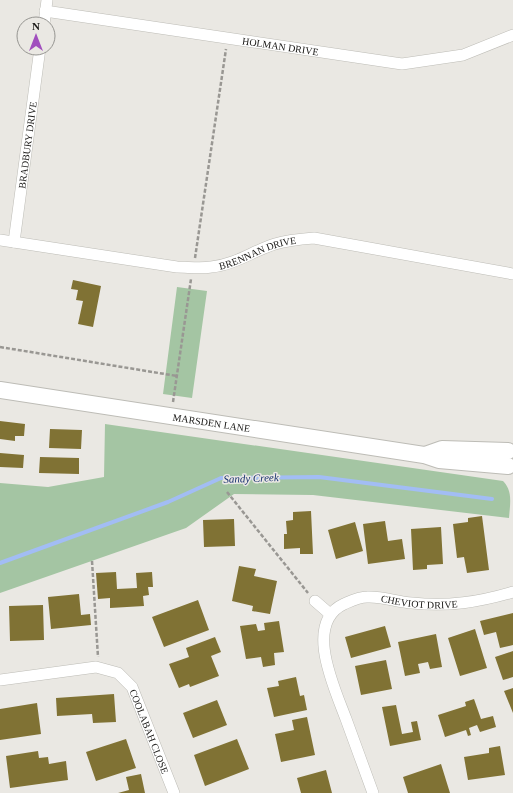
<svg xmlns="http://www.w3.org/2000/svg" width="513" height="793" viewBox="0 0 513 793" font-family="Georgia,serif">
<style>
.green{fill:#a4c5a3}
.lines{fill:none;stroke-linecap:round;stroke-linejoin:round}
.stream{stroke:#a2bdf4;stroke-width:4}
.building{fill:#807234}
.street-casing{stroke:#bdbcb6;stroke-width:12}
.secondary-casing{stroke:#bdbcb6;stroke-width:18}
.path{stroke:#999793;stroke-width:2.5;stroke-dasharray:4 2;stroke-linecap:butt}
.street{stroke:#fff;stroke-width:11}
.secondary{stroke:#fff;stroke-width:16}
.labels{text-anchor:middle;stroke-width:3;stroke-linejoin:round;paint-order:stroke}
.street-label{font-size:10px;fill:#191816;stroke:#eae8e3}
.water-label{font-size:11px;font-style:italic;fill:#16306f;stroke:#eae8e3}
</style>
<rect width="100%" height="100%" fill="#eae8e3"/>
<path class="green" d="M177,287l30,4 -15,107 -29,-4z
M105,424l398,57c10,10 7,23 6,37l-196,-23 -79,-1 -48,34 -186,65v-110l48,4 56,-10z"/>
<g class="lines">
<path class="stream" d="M0,563l168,-61 53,-24 98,-1 173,22"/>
</g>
<path class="building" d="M73,280l28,6 -8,41 -15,-3 5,-23 -7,-1 2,-10 -7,-1z
M0,421l25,3 -1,12h-9v5l-15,-2z
M50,429l32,1 -1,19 -32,-1z
M0,453l24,2 -1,13 -23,-1z
M40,457l39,1v16l-40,-1z
M311,511l2,43h-13v-6l-16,1v-15h3l-1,-13 7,-1v-8z
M482,516l7,54 -22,3 -3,-16 -7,1 -4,-34 15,-2v-4z
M234,519l1,27 -31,1 -1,-27z
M385,521l3,20 14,-2 3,20 -37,5 -5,-40z
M355,522l8,29 -27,8 -8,-29z
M441,527l2,37 -16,1v4l-14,1 -2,-41z
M239,566l17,3 -2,7 23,5 -7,33 -18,-3 1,-5 -21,-5z
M116,572l1,17 20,-1 -1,-15 16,-1 1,15h-5l1,8 -6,1 1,10 -34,2v-10l-12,1 -2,-26z
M79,594l2,21 9,-1 1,11 -40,4 -3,-32z
M198,600l11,30 -45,17 -12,-30z
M43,605l1,35 -34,1 -1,-35z
M513,613v32l-13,3 -4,-16 -12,3 -4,-14z
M279,621l5,31 -10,1 1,12 -12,2 -2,-10 -15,2 -6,-33 16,-2 2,7 7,-1 -1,-7z
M385,626l6,21 -40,11 -6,-21z
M475,629l12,39 -27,8 -12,-38z
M436,634l6,33 -12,2 -2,-7 -10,2 2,9 -15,3 -7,-34z
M215,637l6,15 -10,4 8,20 -29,11 -1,-3 -10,4 -10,-24 20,-7 -3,-9z
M513,651v26l-10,3 -8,-23z
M386,660l6,29 -31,6 -6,-29z
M296,677l4,19 4,-1 3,15 -33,7 -7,-29 12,-2 -1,-5z
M513,688v25l-9,-22z
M114,694l2,28 -23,1 -1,-9 -35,2 -1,-18z
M474,699l7,20 12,-3 3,11 -16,5 -3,-7 -8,3 2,7 -3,1 -2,-6 -21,7 -7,-22 28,-9 -1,-4z
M217,700l10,25 -34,13 -10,-25z
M37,703l4,31 -41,6v-31z
M396,705l6,29 11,-2 -2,-10 6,-1 4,19 -31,6 -8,-39z
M307,717l8,38 -34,7 -6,-28 19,-4 -2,-10z
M126,739l10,29 -40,13 -10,-29z
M237,739l12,30 -44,17 -11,-31z
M500,746l5,29 -37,5 -4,-23 25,-4v-5z
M38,751l1,7 9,-1 1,7 17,-3 2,19 -58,8 -4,-32z
M441,764l9,29h-42l-5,-16z
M326,770l6,23h-31l-4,-15z
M141,774l4,19h-27l11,-3 -3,-13z"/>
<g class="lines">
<g class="street-casing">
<g id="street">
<path id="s1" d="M45,11l357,53 61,-9 50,-20"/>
<path d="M44,24l3,-24"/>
<path id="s2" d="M0,240l177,27c11,0 23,2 34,0 23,-2 42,-16 64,-23 13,-4 26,-5 39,-6l199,36"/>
<path id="s3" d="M14,242l26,-194"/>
<path d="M315,601l15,13"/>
<path id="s4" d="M0,680l96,-13 22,6 14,14 42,106"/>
<path id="s5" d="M373,793c-9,-25 -18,-49 -27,-74 -11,-30 -43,-96 -2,-115 7,-3 15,-7 23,-7 15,-1 30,5 45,6 36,4 67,-1 101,-11"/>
</g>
</g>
<g class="secondary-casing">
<g id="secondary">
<path id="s6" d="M0,390l424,65 15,5 69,6"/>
<path d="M425,455l17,-6 66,2"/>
</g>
</g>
<path class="path" d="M195,258l31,-209
M0,347l177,29
M173,402l18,-123
M227,492l81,101
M92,561l6,96"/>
<use href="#street" class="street"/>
<use href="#secondary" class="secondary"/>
</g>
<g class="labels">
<g class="street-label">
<text dy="4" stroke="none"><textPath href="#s1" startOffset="238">HOLMAN DRIVE</textPath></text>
<text dy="4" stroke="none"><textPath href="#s3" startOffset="98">BRADBURY DRIVE</textPath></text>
<text dy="4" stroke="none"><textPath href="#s2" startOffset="262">BRENNAN DRIVE</textPath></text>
<text dy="4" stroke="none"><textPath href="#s6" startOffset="214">MARSDEN LANE</textPath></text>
<text dy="4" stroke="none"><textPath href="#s5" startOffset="282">CHEVIOT DRIVE</textPath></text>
<text dy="4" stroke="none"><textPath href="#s4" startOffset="187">COOLABAH CLOSE</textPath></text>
</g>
<g class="water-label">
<text transform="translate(251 478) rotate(-2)" y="4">Sandy Creek</text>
</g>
</g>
<g transform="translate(36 36)"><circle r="19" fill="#eae8e3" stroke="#969591"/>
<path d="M0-3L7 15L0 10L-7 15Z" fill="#a14fbe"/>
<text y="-6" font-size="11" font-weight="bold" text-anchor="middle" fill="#191816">N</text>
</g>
</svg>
